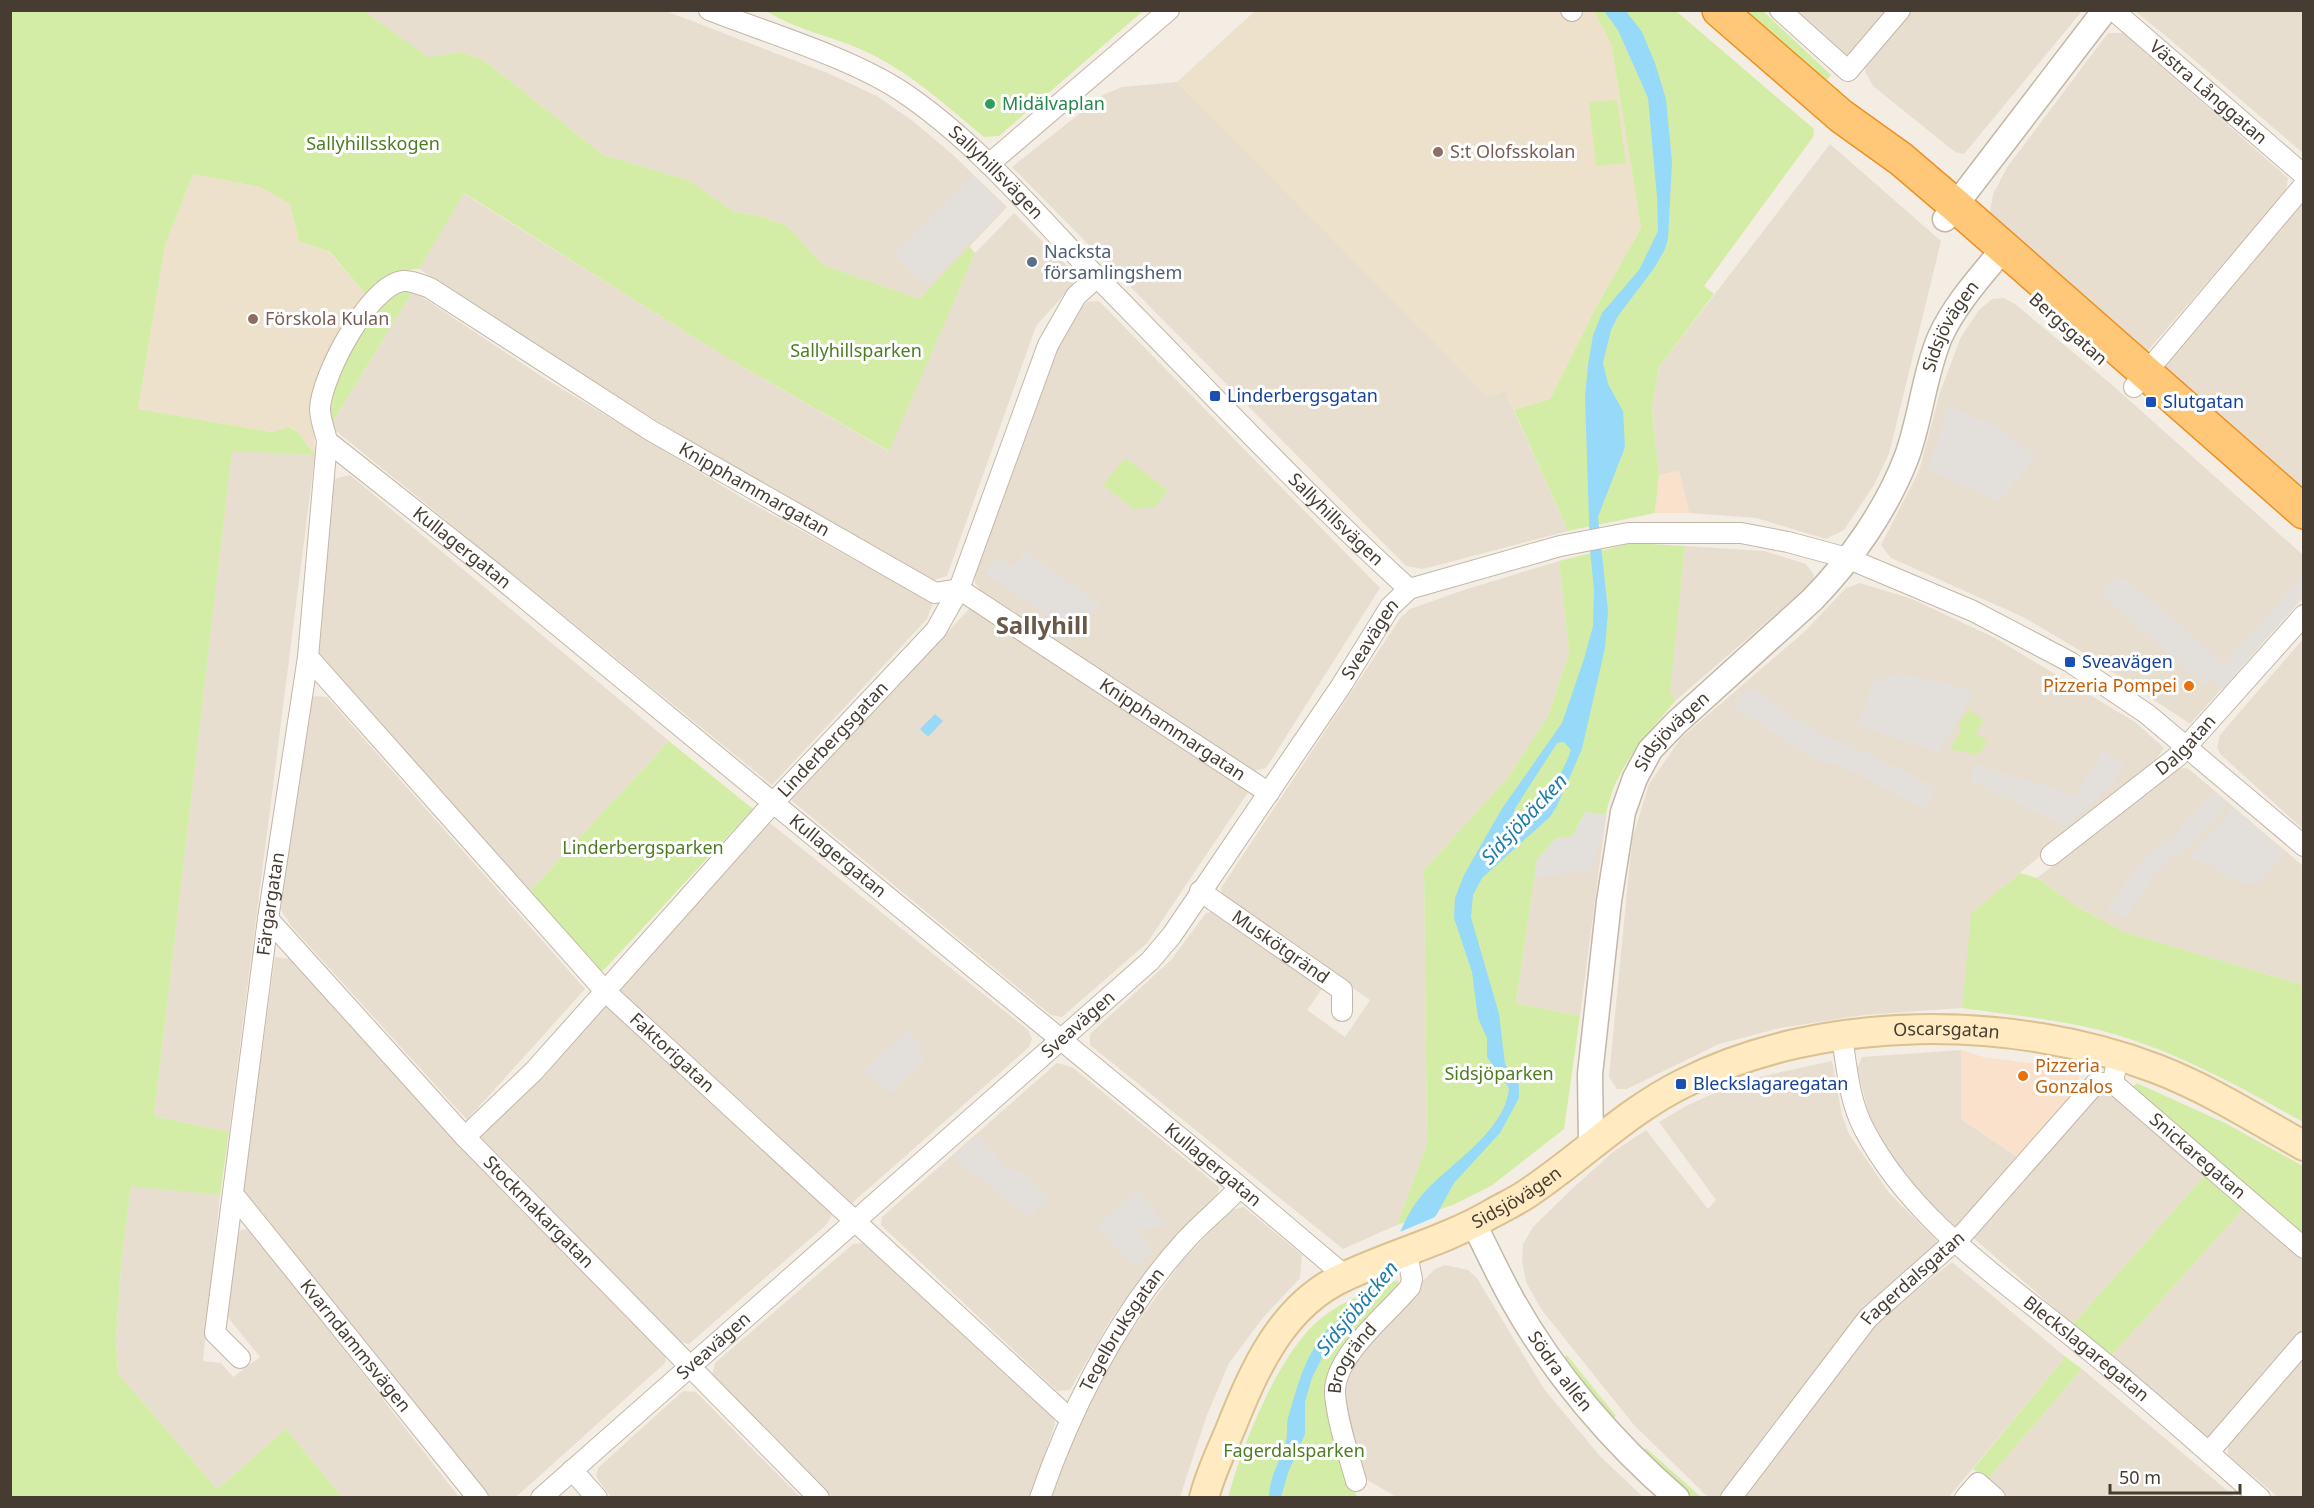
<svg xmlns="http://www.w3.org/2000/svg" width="2314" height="1508" viewBox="0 0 2314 1508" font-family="'Noto Sans',sans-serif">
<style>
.residential{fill:#e8ded0}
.commercial{fill:#f9e1cb}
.education{fill:#eee1cb}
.green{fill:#d4eda6}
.parking{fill:#e3e0dc}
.water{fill:#97d9f8;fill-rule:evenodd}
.pier{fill:#f3ede3}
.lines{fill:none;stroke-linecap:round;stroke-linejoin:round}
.minor-casing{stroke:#c3b7a7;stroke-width:22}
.tertiary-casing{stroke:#c3b7a7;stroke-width:27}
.secondary-casing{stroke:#dbc18f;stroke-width:32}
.trunk-casing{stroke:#ee9022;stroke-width:36}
.minor{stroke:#fff;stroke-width:20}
.tertiary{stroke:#fff;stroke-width:24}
.secondary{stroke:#ffeac1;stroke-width:28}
.trunk{stroke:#ffc879;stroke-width:33}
.leisure-dot{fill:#2e9e5b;stroke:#fff;stroke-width:2}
.education-dot{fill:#8d6e63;stroke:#fff;stroke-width:2}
.service-dot{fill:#5c6f8a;stroke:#fff;stroke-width:2}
.transit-dot{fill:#1a4fb4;stroke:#fff;stroke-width:2}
.food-dot{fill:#e8710a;stroke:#fff;stroke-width:2}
.labels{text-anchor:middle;stroke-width:6;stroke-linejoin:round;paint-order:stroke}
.street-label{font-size:18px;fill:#463c32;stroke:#fff}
.leisure-label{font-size:18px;fill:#27864d;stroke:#fff;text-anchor:start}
.park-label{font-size:18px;fill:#4c7d20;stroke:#fff}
.education-label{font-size:18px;fill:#785e54;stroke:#fff;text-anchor:start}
.service-label{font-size:18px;fill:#4e5e75;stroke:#fff;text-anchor:start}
.transit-label{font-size:18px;fill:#164399;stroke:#fff;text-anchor:start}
.food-label{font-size:18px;fill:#c56008;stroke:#fff;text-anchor:end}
.water-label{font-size:20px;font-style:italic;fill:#1e7dac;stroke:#fff}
.district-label{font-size:24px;font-weight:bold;fill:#6a5948;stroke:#fff}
</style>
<rect width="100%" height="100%" fill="#f3ede3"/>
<path class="residential" d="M364,11h302l164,63 47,22 37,26 38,32 55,53 -87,92 -97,-34 -35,-38 -25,-10 -30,-6 -45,-31 -85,-25 -118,-94 -23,-9 -34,6z
M1798,11h90l-40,45z
M1908,11h174l-118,143 -9,-2 -82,-66 -7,-13 -1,-8z
M2135,11h168v142l-137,-117z
M2108,33h15l165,145 -2,13 -141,163 -156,-137 4,-23 15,-28z
M1177,82l311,314 17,-5 63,140 -145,38 -17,-3 -394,-399 91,-72 19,-8z
M1830,144l111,97 -52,213 -15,31 -30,45 -18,9 -70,-21 -67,-5 -10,-42 -20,4 -7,-67 7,-41z
M463,193l256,160 169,98 87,-198 39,-40 59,59v13l-37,41 -89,250 -16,5 -207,-119 -154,-95 -151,-98z
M2303,201v294l-144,-128z
M413,291l131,87 200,121 189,104 -6,16 -155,166 -442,-359z
M2004,298l11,6 96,80 192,171v43l-113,126 -106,-71 -59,-35 -134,-60 -10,-13 38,-74 21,-79 21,-55 18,-27 13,-11z
M1099,301l281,287 -114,180 -15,4 -265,-175 -11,-14 -1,-13 65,-185 31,-67 17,-16z
M232,450l83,5 -86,677 -75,-16z
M350,475l319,266 -140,151 -217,-244 22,-169z
M1685,546l79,5 42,13 8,11 -2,8 -136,117 -7,-7z
M1559,561l10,91 -20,62 -40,62 -85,94 3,273 -30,82 -54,24 -253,-204v-11l81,-74 35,-47 9,-2 109,75 -17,24 38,27 25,-37 -148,-102 -1,-10 180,-271 9,-8 54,-19z
M1860,583l52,16 83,39 140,84 29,26 -8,11 -184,154 -10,95 -98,7 -84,13 -61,16 -92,45h-10l-8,-12 23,-237 17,-56 32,-46 123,-106 42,-44z
M971,607l278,184 -102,152 -85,74 -11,-2 -260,-215z
M2303,639v190l-83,-75 -3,-7 3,-12z
M308,696l19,1 258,292 -118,131 -176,-194 -10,-16z
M2179,767l10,2 114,97v119l-179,-53 -48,-26 -39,-28z
M1606,815l-26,201 -64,-13 21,-143z
M770,823l258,207 4,9 -3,8 -177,156 -233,-214z
M275,957l18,2 176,197 197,199 -1,8 -149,134h-28l-245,-306z
M605,1004l227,211 -6,10 -137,119 -9,-2 -199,-205z
M1961,1050v69l59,40 -62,70 -46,-44 -20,-28 -21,-35 -14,-54 5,-11z
M1832,1061l10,54 7,19 41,60 51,51 -219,252 -13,1 -75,-73 -93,-116 -15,-27 -4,-22 1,-16 10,-17 41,-40 39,-35 33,-22 62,79 8,-9 -57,-78 29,-17 53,-24z
M1057,1063l15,4 147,120 -2,10 -78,85 -28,37 -41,71 -13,1 -176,-166 1,-8z
M2101,1085l106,88 -134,151 -102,-88z
M131,1185l89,10 -17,166 18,2 12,14 27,-20 -34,-42 9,-76 6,-9 6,-1 6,4 206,264h-117l-56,-68 -69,60 -99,-116 -2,-33 5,-75z
M1244,1207l58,48 -2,23 -38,41 -33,44 -22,52 -27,82 -131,1 30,-80 31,-58 73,-100 48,-50z
M2245,1207l58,53v71l-95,109 -97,-84z
M863,1243l191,175 1,6 -25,73h-198l-120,-121 3,-13 138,-119z
M1952,1262l111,93v5l-114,137 -207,1 107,-142 34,-40z
M1445,1265l23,5 9,8 67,111 56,67 43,41h-247l-35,-21 -16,-53 -2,-44 53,-72 39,-38z
M2303,1358v139h-25l-50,-42v-10z
M2082,1369l153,128h-228l-20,-17z
M683,1391l13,1 104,105h-189l-13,-17 -2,-5 2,-7z"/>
<path class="commercial" d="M1679,471l10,42h-34l4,-38z
M1961,1050l22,7 96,12v22l-59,68 -59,-40z"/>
<path class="education" d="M1255,11h339l17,32 30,185 -47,83 -44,88 -36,11 -9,-19 -17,5 -311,-314z
M193,174l67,13 30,17 9,37 30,11 38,44 -54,112 2,47 -17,-23 -8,-5 -18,5 -134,-23 27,-164z"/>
<path class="green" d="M10,11h354l64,46 34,-5 23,9 118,94 85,25 45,31 30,6 25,10 35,38 97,34 49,-53 6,7 -86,198 -170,-98 -255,-160 -45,76c-22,1 -37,12 -52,27l-37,-44 -31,-11 -9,-37 -30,-17 -67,-13 -28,71 -27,164 134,23 17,-5 9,5 17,23 -83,-4 -78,665 75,16 -9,63 -89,-9 -10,79 -5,75 2,33 99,116 69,-60 56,68h-331z
M766,11h377l-144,125 -15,1c-39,-32 -77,-68 -124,-88 -31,-13 -65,-20 -94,-38z
M1594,11h82l138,118 -1,8 -109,149 10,8 -55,73 -7,41 7,67 -4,38 -87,18 -54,-121 36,-11 44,-88 47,-83 -30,-185z
M1738,11h25l68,64 -4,5 -36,-23z
M1617,100l9,63 -30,3 -7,-64z
M404,289l9,2 -83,135 -5,-12c18,-50 30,-96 79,-125z
M1125,458l43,32 -13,17 -22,2 -30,-24z
M1632,543l53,3 -15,147 6,7c-29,35 -62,68 -70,115l-21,-3 -12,24 -18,3 -18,21 -21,143 64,13 -16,113 -73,57 -36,18 -58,21 30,-82 -3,-273 85,-94 40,-62 20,-62 -10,-91z
M1968,710l16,10 -8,13 12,8 -10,14 -28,-6 12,-21 -4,-3z
M669,741l84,68 -152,164 -72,-81z
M2020,873l17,5 39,28 48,26 179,53v137c-64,-36 -129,-72 -200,-91 -46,-12 -94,-16 -141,-23l9,-95z
M2137,1083l90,41 76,42v72l-170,-151z
M2207,1173l38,34 -134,149 -38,-32z
M1398,1280v10l-37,39 -28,96 24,72 -129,1c14,-53 52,-149 96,-182 22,-17 49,-26 74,-36z
M1567,1355l49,61 -4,3 -49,-61z
M2063,1355l19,14 -95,111 -14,-11 90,-109z
M1646,1448l55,49h-9l-49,-45z"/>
<path class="parking" d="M973,175l31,32 -78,79 -32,-32z
M1948,406l51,22 37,29 -38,44 -70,-31z
M1025,551l75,52 -23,33 -91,-63 12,-17 15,11z
M2303,575v21l-80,93 -12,-10 -5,7 -105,-92 16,-18 28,18 79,70z
M1899,674l48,9 27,10 -36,59 -81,-27 19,-48 11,3 4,-4z
M1749,687l75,49 32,12 81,40 -12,21 -81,-42 -31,-8 -81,-53z
M2103,750l21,14 -14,23 -45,39 -95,-45 5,-17 101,32z
M2213,793l14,12 -48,50 -4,-1 -24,26 -26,37 -18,-7 28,-41 27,-30 5,4z
M2233,807l52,46 -27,31 -23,-2 -27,-18 -19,-7z
M1585,812l21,3 -3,24 -5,4 -5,27 -58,7 2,-17 18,-21 18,-3z
M907,1030l13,17v7l4,6 -33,33 -27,-21z
M978,1135l27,32 19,6 24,27 -19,17 -76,-60z
M1137,1191l29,34 -26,5 -2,3 15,17 -19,17 -37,-41z"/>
<path class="water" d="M1604,11h22l16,21 13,31 11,36 6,63 -4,77 -3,10 -10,18 -37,49 -7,14 -8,33 5,21 15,27 2,36 -27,70 10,94 -3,37 -23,101 -25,57 -7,11 -68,61 -9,17 -2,22 28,97 6,50 14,21v13l-19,35 -46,50 -17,31 -49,70 -56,59 -11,17 -9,18 -7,24v32l-17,39 -7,24h-12c0,-20 12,-37 17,-56 2,-7 0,-15 2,-23 10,-32 15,-59 38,-87 13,-15 32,-22 44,-39 22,-29 28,-69 52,-97 28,-32 83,-63 87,-107l-22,-31v-19l-9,-20 -6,-46 -18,-54 1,-20 9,-23 37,-65 61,-87 22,-64 9,-33 1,-36 -4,-40 -5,-153 3,-32 5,-30 9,-22 37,-43 19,-39 -1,-34 -9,-99 -30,-68zM1564,742l7,8c-10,30 -32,58 -58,78l-5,-2 8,-19 41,-64z
M935,714l8,7 -15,16 -8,-8z"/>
<path class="pier" d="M1440,1215l-40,57 -29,13 24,-51z"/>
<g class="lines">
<g class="minor-casing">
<g id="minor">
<path id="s1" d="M709,10c59,23 140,47 192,81 74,49 133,121 194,184 104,105 205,215 314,314"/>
<path d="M1571,10l1,1"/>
<path d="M1780,10l68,61 52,-61"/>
<path id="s2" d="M2113,10l191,165"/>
<path d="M989,164l180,-154"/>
<path d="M2134,387l170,-202"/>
<path id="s3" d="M327,441l167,132 746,614 105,89"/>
<path id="s4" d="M308,657l297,334 465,428"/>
<path id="s5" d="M2051,855l127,-99 126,-141"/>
<path id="s6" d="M1200,891l142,99v21"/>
<path id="s7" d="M268,919l197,218 354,361"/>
<path id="s8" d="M1842,1037c5,32 7,63 22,92 48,93 142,153 221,218 60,48 117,100 175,151"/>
<path id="s9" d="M2115,1071l-2,12 191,165"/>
<path id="s10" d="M465,1137l69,-66 239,-268 163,-173 23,-41 89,-244 28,-49 21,-19"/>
<path id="s11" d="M233,1194l245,304"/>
<path id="s12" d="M240,1358l-25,-25 53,-414 40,-262 19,-216c-2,-10 -7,-22 -7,-32 1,-32 49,-124 83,-128 9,-1 19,4 27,7l220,142 285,163 24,-4 310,204"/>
<path d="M2209,1452l95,-110"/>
<path d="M572,1470l25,28"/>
<path id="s13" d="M1356,1481c-8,-28 -18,-57 -21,-86 -3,-38 52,-80 75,-108l2,-8 -6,-29"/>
<path id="s14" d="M541,1498l609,-537 22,-26 169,-249 49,-79 19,-18 151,-43 68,-13h113l47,9 59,16 126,53 97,51 77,52 157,132"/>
<path id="s15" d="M1040,1498c32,-92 79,-184 145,-257 17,-19 38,-35 55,-54"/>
<path id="s16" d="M1731,1498l137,-180 96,-85 132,-150h17"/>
<path d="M1965,1498l13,-15 17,15"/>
</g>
</g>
<g class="tertiary-casing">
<g id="tertiary">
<path d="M1945,219l160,-209"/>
<path id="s17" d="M1591,1144l-1,-70 19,-173 14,-89 12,-34 15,-28 26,-27 136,-123c39,-40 75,-91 95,-144 14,-39 17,-81 33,-119 15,-33 41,-61 64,-89"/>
<path id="s18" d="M1474,1224c13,26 25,52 39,77 41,73 100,142 164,197"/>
</g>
</g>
<g class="secondary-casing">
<g id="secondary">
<path id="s19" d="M1204,1498c6,-24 17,-46 26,-68 24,-60 52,-126 116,-154 47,-22 100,-36 145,-62 14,-8 28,-14 40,-23 52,-35 95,-79 151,-107 140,-71 331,-70 475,-15 52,20 99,50 147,77"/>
</g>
</g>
<g class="trunk-casing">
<path id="trunk" d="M1719,10l122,106 60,43 55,47 348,306"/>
</g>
<use href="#minor" class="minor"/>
<use href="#tertiary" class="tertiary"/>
<use href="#secondary" class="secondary"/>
<use href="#trunk" class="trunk"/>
</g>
<circle class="leisure-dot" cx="990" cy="104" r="6"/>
<g class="education-dot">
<circle cx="1438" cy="152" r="6"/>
<circle cx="253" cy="319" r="6"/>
</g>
<circle class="service-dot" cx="1032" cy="262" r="6"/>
<g class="transit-dot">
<rect x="1209" y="390" width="12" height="12" rx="3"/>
<rect x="2145" y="396" width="12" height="12" rx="3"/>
<rect x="2064" y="656" width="12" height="12" rx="3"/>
<rect x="1675" y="1078" width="12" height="12" rx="3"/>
</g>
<g class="food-dot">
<circle cx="2189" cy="686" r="6"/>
<circle cx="2023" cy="1076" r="6"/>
</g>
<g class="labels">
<g class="street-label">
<text dy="6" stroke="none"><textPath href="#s2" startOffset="126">Västra Långgatan</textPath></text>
<text dy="6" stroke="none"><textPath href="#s1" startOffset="334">Sallyhillsvägen</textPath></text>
<text dy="6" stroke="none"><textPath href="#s17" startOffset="934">Sidsjövägen</textPath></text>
<text transform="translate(2068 329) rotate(42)" y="6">Bergsgatan</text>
<text dy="6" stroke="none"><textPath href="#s12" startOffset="1536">Knipphammargatan</textPath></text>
<text dy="6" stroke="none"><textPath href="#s1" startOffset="820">Sallyhillsvägen</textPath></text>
<text dy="6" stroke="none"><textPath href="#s3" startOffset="172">Kullagergatan</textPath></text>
<text dy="6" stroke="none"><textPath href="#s14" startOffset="1202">Sveavägen</textPath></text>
<text dy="6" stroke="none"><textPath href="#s12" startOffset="2024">Knipphammargatan</textPath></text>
<text dy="6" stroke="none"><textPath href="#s17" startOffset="430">Sidsjövägen</textPath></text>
<text dy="6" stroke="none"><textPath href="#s10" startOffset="542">Linderbergsgatan</textPath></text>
<text dy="6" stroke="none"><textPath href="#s5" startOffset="174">Dalgatan</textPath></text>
<text dy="6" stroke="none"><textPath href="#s3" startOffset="658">Kullagergatan</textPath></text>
<text dy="6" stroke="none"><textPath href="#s12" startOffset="468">Färgargatan</textPath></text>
<text dy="6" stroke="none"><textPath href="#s6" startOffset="98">Muskötgränd</textPath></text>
<text dy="6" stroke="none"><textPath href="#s14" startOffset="716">Sveavägen</textPath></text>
<text dy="6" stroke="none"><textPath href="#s19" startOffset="933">Oscarsgatan</textPath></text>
<text dy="6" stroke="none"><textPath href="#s4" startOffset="538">Faktorigatan</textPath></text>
<text dy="6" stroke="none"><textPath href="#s9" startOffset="124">Snickaregatan</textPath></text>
<text dy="6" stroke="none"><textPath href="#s3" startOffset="1144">Kullagergatan</textPath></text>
<text dy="6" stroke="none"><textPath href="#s19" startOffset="459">Sidsjövägen</textPath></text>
<text dy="6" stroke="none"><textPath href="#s7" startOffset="399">Stockmakargatan</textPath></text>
<text dy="6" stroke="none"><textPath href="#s16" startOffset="286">Fagerdalsgatan</textPath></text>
<text dy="6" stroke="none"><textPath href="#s15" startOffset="188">Tegelbruksgatan</textPath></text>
<text dy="6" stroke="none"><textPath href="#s14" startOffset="230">Sveavägen</textPath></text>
<text dy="6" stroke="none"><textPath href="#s11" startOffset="195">Kvarndammsvägen</textPath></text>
<text dy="6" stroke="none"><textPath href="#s8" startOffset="410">Bleckslagaregatan</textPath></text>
<text dy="6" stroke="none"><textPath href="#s13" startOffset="130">Brogränd</textPath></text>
<text dy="6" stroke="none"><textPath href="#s18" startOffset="171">Södra allén</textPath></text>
</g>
<g class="leisure-label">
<text x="1002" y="110">Midälvaplan</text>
</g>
<g class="park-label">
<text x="373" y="150">Sallyhillsskogen</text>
<text x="856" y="357">Sallyhillsparken</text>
<text x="643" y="854">Linderbergsparken</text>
<text x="1499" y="1080">Sidsjöparken</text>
<text x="1294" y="1457">Fagerdalsparken</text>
</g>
<g class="education-label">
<text x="1450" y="158">S:t Olofsskolan</text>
<text x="265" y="325">Förskola Kulan</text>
</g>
<g class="service-label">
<text x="1044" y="258">Nacksta<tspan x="1044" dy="21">församlingshem</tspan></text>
</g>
<g class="transit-label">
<text x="1227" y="402">Linderbergsgatan</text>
<text x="2163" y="408">Slutgatan</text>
<text x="2082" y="668">Sveavägen</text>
<text x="1693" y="1090">Bleckslagaregatan</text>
</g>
<g class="food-label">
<text x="2177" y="692">Pizzeria Pompei</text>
<text x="2035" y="1072" text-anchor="start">Pizzeria<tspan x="2035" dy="21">Gonzalos</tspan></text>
</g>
<g class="water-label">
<text transform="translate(1524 819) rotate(-47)" y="7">Sidsjöbäcken</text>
<text transform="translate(1357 1308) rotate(-50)" y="7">Sidsjöbäcken</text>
</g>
<g class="district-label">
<text x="1042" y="634">Sallyhill</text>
</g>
</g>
<rect width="2314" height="1508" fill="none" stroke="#463c32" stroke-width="24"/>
<path d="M2110 1484v9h130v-9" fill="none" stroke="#463c32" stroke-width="3"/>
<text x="2119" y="1484" font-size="18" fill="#463c32" stroke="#ffffff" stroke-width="4.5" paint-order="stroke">50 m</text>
</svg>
